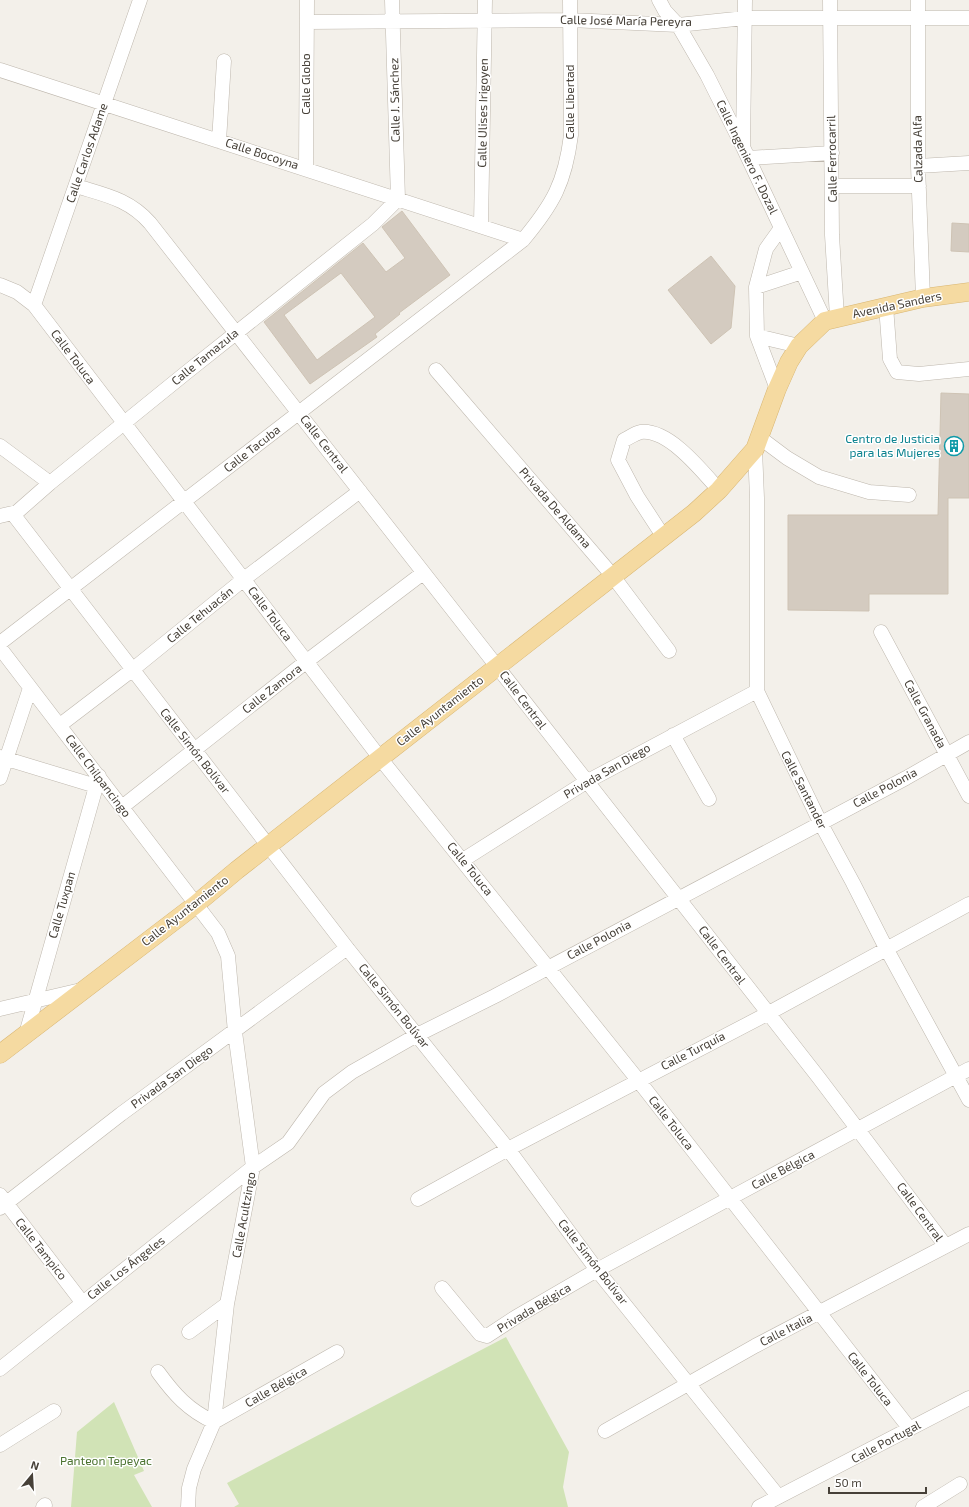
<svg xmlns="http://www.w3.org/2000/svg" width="969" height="1507" viewBox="0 0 969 1507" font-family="'Exo 2',sans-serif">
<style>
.green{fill:#d1e3b6}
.building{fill:#d4cbc0;stroke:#cec3b4;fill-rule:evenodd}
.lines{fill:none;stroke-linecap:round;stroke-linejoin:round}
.minor-casing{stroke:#beb7ad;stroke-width:15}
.major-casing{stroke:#d9b672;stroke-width:19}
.minor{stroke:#fff;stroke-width:14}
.major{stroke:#f5daa1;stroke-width:18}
.labels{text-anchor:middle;stroke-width:3;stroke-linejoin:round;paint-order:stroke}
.street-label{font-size:12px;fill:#464038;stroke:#fff}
.culture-label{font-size:12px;fill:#0d838f;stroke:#fff;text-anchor:end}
.park-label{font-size:12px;fill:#4c7331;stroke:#fff}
</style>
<rect width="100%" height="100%" fill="#f3f0ea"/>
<path class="green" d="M506,1337l63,115 -6,35 5,20h-334l5,-3 -12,-21z
M114,1402l30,69 -10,4 18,32h-81l6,-75z"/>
<path class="building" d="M402,211l48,64 -51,38 1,1 -25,20 2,3 -67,47 -46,-62 99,-79 23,29 19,-14 -23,-31zM341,273l34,44 -58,43 -33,-45z
M952,223l17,1v28l-18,-1z
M711,256l24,30 -4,42 -20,16 -43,-54z
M941,393l28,1v104h-21v96h-79v17l-81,-1v-95h150z"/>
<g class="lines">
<g class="minor-casing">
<path id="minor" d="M659,0l6,11 13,14 29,50 36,72 82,174
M830,0l2,235 5,82
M918,0v166l5,132
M307,22l263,-2 108,5 67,-7h224
M0,70l523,170
M219,141l5,-80
M743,145l2,-145
M748,158l84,-5
M918,166l51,-3
M306,168l1,-168
M76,186c29,9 53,13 74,37l669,855 126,167
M832,186h87
M481,225l4,-225
M0,285l17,7 17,13 346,453 258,322 272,349
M756,287l46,-15
M34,305l106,-305
M886,306l4,53 7,13 22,2 50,-5
M757,336l42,10
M436,370l176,205 57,76
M777,389l-20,-53 -1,-49 10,-38 15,-21
M759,437l28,21 32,19 50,15 40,3
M0,446l50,37
M755,449l2,49v193l63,131 33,61 33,65 83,152
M13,514l334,434 161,201 89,121 181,226
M0,516l17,-4 33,-29 137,-111 186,-148 25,-25 -6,-199
M663,536l-26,-40 -19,-36 6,-20c5,-2 11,-7 17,-8 28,-3 61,39 78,58
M881,632l88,164
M0,643l523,-403c30,-36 42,-57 48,-105l-1,-135
M0,648l218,285 10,23 7,76 18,135 -26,137 -13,118 -20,47 -5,19 -1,19
M60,725l72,-55 112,-91 116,-88
M673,735l36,64
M0,757l96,29
M0,778l30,-90
M122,807l185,-146 116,-88
M463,860l123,-78 171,-91
M0,1009l81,-19
M26,1034l73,-258
M0,1195l82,107
M418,1199l90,-50 259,-135 202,-110
M0,1208l121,-94 226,-166
M442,1288l38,46 7,2 29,-19 81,-47 372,-201
M189,1332l38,-28
M0,1369l253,-202 35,-24 36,-50 28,-21 65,-37 78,-39 411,-218 63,-36
M158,1372c16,22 30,38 56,50l123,-70
M605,1431l150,-85 214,-112
M0,1445l54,-34
M43,1507l2,-2
M759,1507l210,-109
M923,1507l37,-23"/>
</g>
<g class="major-casing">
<path id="major" d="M0,1054l195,-149 42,-35 457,-357 25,-23 36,-41 22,-60 12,-27 10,-16 26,-25 98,-23 46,-6"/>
</g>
<use href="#minor" class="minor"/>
<use href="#major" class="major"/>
</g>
<defs>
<g id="building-ring" transform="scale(1)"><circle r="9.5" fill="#fff" stroke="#0f9aa8" stroke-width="1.5"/><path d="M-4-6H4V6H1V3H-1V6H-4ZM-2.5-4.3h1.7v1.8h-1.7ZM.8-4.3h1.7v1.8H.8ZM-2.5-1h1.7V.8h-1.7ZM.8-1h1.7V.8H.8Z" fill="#0f9aa8"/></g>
</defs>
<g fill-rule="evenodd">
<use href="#building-ring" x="954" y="446"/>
</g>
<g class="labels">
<g class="street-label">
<text transform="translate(626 21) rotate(1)" y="4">Calle José María Pereyra</text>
<text transform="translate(306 84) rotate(-90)" y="4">Calle Globo</text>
<text transform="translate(395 100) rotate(-91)" y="4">Calle J. Sánchez</text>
<text transform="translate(570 102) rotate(-90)" y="4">Calle Libertad</text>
<text transform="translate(483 113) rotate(-89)" y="4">Calle Ulises Irigoyen</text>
<text transform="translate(918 149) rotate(-91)" y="4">Calzada Alfa</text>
<text transform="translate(87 153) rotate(-71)" y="4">Calle Carlos Adame</text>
<text transform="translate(262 154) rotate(18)" y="4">Calle Bocoyna</text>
<text transform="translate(747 157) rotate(64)" y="4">Calle Ingeniero F. Dozal</text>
<text transform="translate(832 159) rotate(-91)" y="4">Calle Ferrocarril</text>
<text transform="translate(897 305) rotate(-12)" y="4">Avenida Sanders</text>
<text transform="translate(73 357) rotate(53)" y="4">Calle Toluca</text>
<text transform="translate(205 357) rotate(-39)" y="4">Calle Tamazula</text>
<text transform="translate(324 444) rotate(52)" y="4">Calle Central</text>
<text transform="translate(252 449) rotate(-38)" y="4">Calle Tacuba</text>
<text transform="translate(555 508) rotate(49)" y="4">Privada De Aldama</text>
<text transform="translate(270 614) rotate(53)" y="4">Calle Toluca</text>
<text transform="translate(200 615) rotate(-39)" y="4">Calle Tehuacán</text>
<text transform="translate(272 689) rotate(-38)" y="4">Calle Zamora</text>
<text transform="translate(523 700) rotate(53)" y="4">Calle Central</text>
<text transform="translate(440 711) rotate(-38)" y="4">Calle Ayuntamiento</text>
<text transform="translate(925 714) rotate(62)" y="4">Calle Granada</text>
<text transform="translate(195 751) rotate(52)" y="4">Calle Simón Bolívar</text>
<text transform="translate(607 771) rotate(-30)" y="4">Privada San Diego</text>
<text transform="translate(98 776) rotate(53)" y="4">Calle Chilpancingo</text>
<text transform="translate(885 788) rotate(-28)" y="4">Calle Polonia</text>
<text transform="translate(804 790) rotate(63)" y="4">Calle Santander</text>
<text transform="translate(470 869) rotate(51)" y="4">Calle Toluca</text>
<text transform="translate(62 905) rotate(-74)" y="4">Calle Tuxpan</text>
<text transform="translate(185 911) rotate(-38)" y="4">Calle Ayuntamiento</text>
<text transform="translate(599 940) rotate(-28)" y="4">Calle Polonia</text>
<text transform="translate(722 955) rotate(53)" y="4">Calle Central</text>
<text transform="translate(394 1006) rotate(51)" y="4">Calle Simón Bolívar</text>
<text transform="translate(693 1051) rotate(-27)" y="4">Calle Turquía</text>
<text transform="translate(172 1077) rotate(-36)" y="4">Privada San Diego</text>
<text transform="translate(671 1123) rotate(52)" y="4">Calle Toluca</text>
<text transform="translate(783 1170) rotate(-28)" y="4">Calle Bélgica</text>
<text transform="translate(920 1212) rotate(54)" y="4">Calle Central</text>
<text transform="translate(244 1215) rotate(-80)" y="4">Calle Acultzingo</text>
<text transform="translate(41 1249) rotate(52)" y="4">Calle Tampico</text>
<text transform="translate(593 1262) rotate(52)" y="4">Calle Simón Bolívar</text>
<text transform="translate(126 1268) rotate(-38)" y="4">Calle Los Ángeles</text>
<text transform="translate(534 1308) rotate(-31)" y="4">Privada Bélgica</text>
<text transform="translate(786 1330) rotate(-27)" y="4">Calle Italia</text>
<text transform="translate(870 1379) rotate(52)" y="4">Calle Toluca</text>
<text transform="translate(276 1387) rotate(-30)" y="4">Calle Bélgica</text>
<text transform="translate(886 1442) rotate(-28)" y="4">Calle Portugal</text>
</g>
<g class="culture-label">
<text x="940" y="443">Centro de Justicia<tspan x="940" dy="14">para las Mujeres</tspan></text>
</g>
<g class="park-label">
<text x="106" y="1465">Panteon Tepeyac</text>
</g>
</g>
<g transform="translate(32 1475) rotate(18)" stroke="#ffffff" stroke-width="3" paint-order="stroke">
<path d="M0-3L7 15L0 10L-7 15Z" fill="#464038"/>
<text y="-6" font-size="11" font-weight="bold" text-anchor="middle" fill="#464038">N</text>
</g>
<path d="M829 1487v6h97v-6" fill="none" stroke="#464038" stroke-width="2"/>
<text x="835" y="1487" font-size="12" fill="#464038" stroke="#ffffff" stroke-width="3" paint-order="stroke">50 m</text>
</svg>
